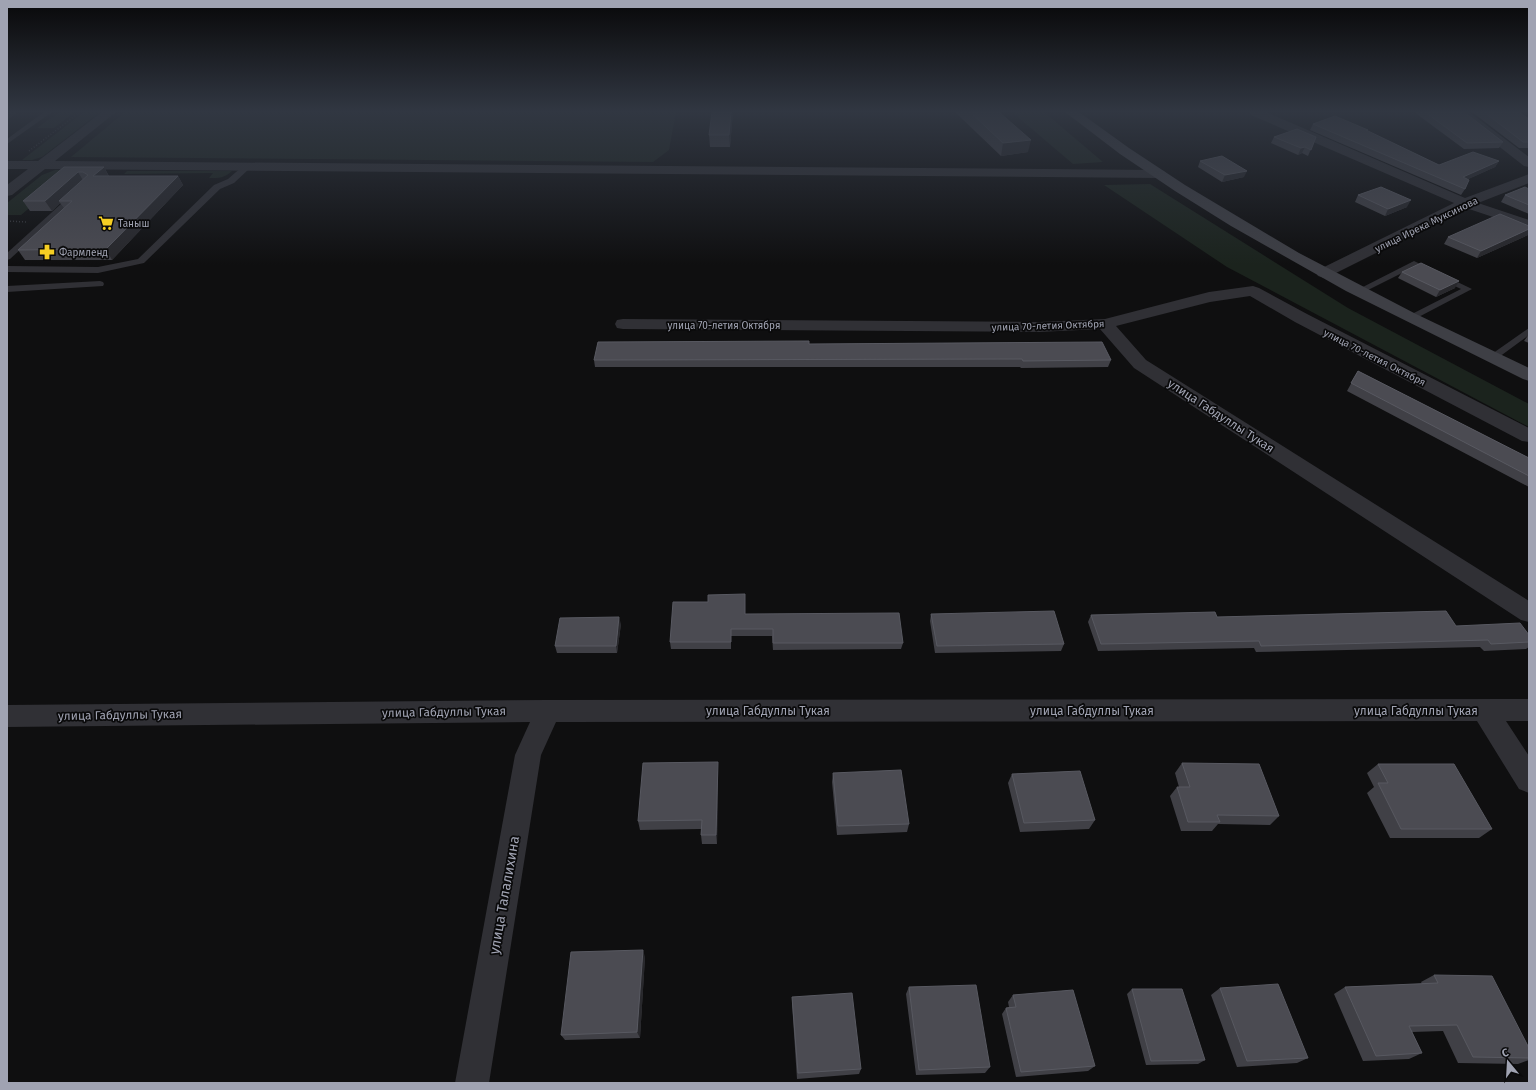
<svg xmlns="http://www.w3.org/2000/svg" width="1536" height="1090" viewBox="0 0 1536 1090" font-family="'Fira Sans',sans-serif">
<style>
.green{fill:#1b231d}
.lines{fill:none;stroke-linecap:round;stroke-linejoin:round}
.path{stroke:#36373c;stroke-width:1.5;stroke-dasharray:1 2;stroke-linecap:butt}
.service{fill:#303035;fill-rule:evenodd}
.minor{fill:#303035;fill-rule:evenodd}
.secondary{fill:#3e3f45;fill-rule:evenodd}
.wall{fill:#404046}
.shaded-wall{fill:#28282c}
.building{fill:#4b4b52;stroke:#585961}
.labels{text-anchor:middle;stroke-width:3.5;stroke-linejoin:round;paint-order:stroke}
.far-poi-label{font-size:10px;fill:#a0a3b2;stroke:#0a0a0b;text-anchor:start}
.far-street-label{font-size:10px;fill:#a0a3b2;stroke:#0a0a0b}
.street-label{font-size:12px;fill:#a0a3b2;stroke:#0a0a0b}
.near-street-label{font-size:14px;fill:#a0a3b2;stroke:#0a0a0b}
</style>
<rect width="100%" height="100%" fill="#0f0f10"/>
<path class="green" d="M59,112h16l-21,16h-17z
M84,112h16l-58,45 -10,3h-10z
M125,112h551l-7,38 -16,12 -582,-5z
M1012,112h32l59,50 -30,2z
M55,170h20l-54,45h-14v-12l35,-28z
M127,171h105c-7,7 -13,7 -23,7l4,-5 -89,1z
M1150,184l198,124 181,96v23l-302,-160 -123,-82z"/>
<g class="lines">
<path class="path" d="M29,151l51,-39
M7,221l19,1"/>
<path class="service" d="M44,112h8l-45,32v-5z
M243,166h6l1,2 -16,15 -14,6 -76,74 -46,10 -91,-1v-6l91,1 40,-8 76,-74 14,-6z
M72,194h3l4,2 -69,63 -3,1v-7z
M1414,261l58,28 -61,32 -3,-1 -2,-2 2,-2 53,-27 -47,-22 -52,26 -3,1 -4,-3z
M100,281l3,1 1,2 -1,2 -96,6v-6z
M1529,328v7l-34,25h-6l-2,-2 2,-2z"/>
<path class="minor" d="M102,112h14l-61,49 1104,9 5,1 2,3 -2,3 -5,1 -1114,-9 -33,26 -5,1v-11l21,-16h-21v-8h31z
M1249,112h17l199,86 64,-24v9l-51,20 51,17v9l-63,-21 -136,68 -6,2 -6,-2 -2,-3 2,-3 136,-67 -203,-88z
M1455,112h14l60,45v10l-5,-1z
M1253,286l6,2 48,26 222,114v14l-7,-1 -227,-119 -45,-26 -40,6 -94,24 30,34 383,241v21l-8,-2 -387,-252 -34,-39 -61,3 -416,-3 -6,-1 -2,-4 2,-4 6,-1 416,3 66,-3 104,-27z
M1529,699v22h-23l23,35v37l-10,-4 -42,-68 -921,1 -15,33 -52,328h-34l60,-328 15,-33 -523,5v-22l541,-5z"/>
<path class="secondary" d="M1065,112h14l50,36 56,37 114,68 117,61 113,54v13l-6,-2 -177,-88 -115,-65 -56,-35 -55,-37z"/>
</g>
<path class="wall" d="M733,112l-3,35h-20l-1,-12z
M955,112h44l29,40 -27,4z
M1414,112h50l39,30 -4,6 -35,1z
M1472,112h47l10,7v29h-10z
M1313,124l55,6 -1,1 72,34 60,-4 -4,6 -27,12 -3,10 -4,6 -151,-65z
M1274,137h42l-8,19 -6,-3 -4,2 -27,-12z
M1200,161l44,16 -22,5 -24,-15z
M64,167h40l5,9h69l5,9 -71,75h-87l-7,-10 46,-42 -4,-5 -8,8h-22l-7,-10z
M1529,189v25l-28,-12 4,-7z
M1358,195l49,12 -22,9 -30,-14z
M1529,226v7l-1,2 -51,23 -33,-14 4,-7z
M1402,272l53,16 -19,9 -38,-19z
M1529,334v9l-5,-2z
M809,344l302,16 -3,7 -87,1 -1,-1h-425l-1,-7z
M1358,371l171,87v29l-182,-96z
M746,614l157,29 -2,6 -128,1 -1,-14h-41v13h-60l-1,-7z
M931,614l133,30 -3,7 -126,2 -5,-32z
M1091,615l126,2 239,9 73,9v12l-3,2 -42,2 -4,-4 -224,5 -2,-4 -156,3 -10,-29z
M621,624l-4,29h-60l-2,-7z
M1182,763l97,53 -9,9 -52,-1 -6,7h-31l-11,-35 7,-9h2l-4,-14z
M1378,764l114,65 -13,9h-89l-23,-45 7,-6 -7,-14z
M718,771l-1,73h-15l-1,-9v-6l-61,1 -2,-9z
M833,773l76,51 -2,8 -70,3 -5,-53z
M1012,774l83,46 -6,9 -69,3 -12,-49z
M645,957l-5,81 -75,2 -4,-5z
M1434,975l95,83v2l-11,4 -60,-1 -15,-32 -31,1 10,21 -13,6 -46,2 -29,-67 11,-7 77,-3 -1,-2z
M909,987l81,80 -5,6 -69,2 -10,-81z
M1220,988l88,70 -11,5 -60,4 -26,-72z
M1132,989l73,71 -7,4 -52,1 -19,-71z
M1013,995l82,71 -7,5 -72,6 -14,-63 4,-6 3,-1 -1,-5z
M792,997l69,72 -2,5 -62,5 -5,-76z"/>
<path class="shaded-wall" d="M7,112h11l-11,8z
M731,112h2l-3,35 -1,-12z
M1031,140l-3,12 -27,4 2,-13z
M1305,147l-3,6 -4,2 3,-7z
M1499,161l-4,6 -35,16 3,-6z
M104,167l5,10 -16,-1z
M1247,171l-3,6 -22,5 3,-7z
M78,172l6,10 -25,19 1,2 -8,8 -7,-10z
M178,176l5,9 -71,75 -6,-11z
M1411,200l-4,7 -22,9 3,-7z
M1529,229v4l-1,2 -51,23 4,-7z
M1459,281l-4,7 -19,9 4,-7z
M619,617l2,7 -4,29 -1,-7z
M718,762v9l-1,73 -1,-9z
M643,950l2,7 -5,81 -3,-6z"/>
<path class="building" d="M712,112h19l-2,23h-20z
M970,112h29l32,28 -28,3z
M1425,112h39l39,30 -36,1z
M1484,112h35l10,7v23h-6z
M1335,116l33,14h-2l73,35 34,-13 26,9 -36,16 6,3 -4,9 -152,-65z
M1297,129l19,8 -5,13 -6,-3 -4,1 -27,-11z
M1222,156l25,15 -22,4 -25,-14z
M64,167h40l-11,9h85l-72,73 -88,1 54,-49h-13l29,-26 -5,-3h-5l-33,29h-22z
M1381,187l30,13 -23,9 -30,-14z
M1525,187l4,2v16l-24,-10z
M1500,214l29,12v3l-48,22 -33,-14z
M1421,263l38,18 -19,9 -38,-18z
M809,341v3l293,-2 9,18 -88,1 -1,-2 -428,1 4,-18z
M1358,371l171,87v18l-178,-93z
M745,594v20l154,-1 4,30h-130v-14h-42v13h-61l3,-40h35v-7z
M1054,611l10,33 -127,2 -6,-32z
M1446,611l10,15 64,-3 9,12v7l-38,2 -3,-4 -227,6 -2,-5 -158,3 -10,-29 124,-3 2,5z
M619,617l-3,29h-61l5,-28z
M718,762l-2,73h-15l1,-15 -64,1 5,-58z
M1182,763l77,1 20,52 -62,-1 3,7h-32l-11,-35h13z
M1378,764h76l38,65h-91l-23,-46h10z
M901,770l8,54 -71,2 -5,-53z
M1080,771l15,49 -71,3 -12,-49z
M643,950l-6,82 -76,3 10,-83z
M1434,975l58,1 37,72v10l-56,-1 -16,-32 -48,1 13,27 -46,3 -31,-69 93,-4z
M1278,984l30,74 -61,3 -27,-73z
M976,985l14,82 -71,3 -10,-83z
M1132,989h50l23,71 -54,1z
M1073,990l22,76 -74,6 -15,-64 10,-1 -3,-12z
M852,993l9,76 -63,4 -6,-76z"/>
<linearGradient id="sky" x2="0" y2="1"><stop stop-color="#080809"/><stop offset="0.42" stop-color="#313742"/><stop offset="1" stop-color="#313742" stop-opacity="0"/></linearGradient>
<rect width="1536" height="265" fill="url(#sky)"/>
<defs>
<g id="supermarket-bare" transform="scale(1.2)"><path d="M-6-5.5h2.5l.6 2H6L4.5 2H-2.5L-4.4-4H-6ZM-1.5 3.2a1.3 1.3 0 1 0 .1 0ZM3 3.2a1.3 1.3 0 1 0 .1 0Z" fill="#f5ce23" stroke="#0a0a0b" stroke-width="2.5" paint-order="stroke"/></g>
<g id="pharmacy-bare" transform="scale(1.2)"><path d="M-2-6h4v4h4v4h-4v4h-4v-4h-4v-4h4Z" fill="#f5ce23" stroke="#0a0a0b" stroke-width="2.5" paint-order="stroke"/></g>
</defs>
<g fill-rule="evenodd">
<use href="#supermarket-bare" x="106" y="223"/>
<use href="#pharmacy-bare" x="47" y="252"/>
</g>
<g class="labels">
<g class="far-poi-label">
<text x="118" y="227">Таныш</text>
<text x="59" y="256">Фармленд</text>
</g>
<g class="far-street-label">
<text transform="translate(1426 224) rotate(-26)" y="4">улица Ирека Муксинова</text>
<text x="724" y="329">улица 70-летия Октября</text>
<text transform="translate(1048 325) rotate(-2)" y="4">улица 70-летия Октября</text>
<text transform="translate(1375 357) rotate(27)" y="4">улица 70-летия Октября</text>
</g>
<g class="street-label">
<text transform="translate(1221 416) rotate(33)" y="4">улица Габдуллы Тукая</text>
<text x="768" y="715">улица Габдуллы Тукая</text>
<text x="1092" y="715">улица Габдуллы Тукая</text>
<text x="1416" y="715">улица Габдуллы Тукая</text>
<text transform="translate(444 712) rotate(-1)" y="4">улица Габдуллы Тукая</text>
<text transform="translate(120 715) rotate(-1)" y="4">улица Габдуллы Тукая</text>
</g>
<g class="near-street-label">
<text transform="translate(504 895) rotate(-80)" y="5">улица Талалихина</text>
</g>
</g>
<rect width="1536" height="1090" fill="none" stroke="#a0a3b2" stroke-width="16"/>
<g transform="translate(1508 1062) rotate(342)" stroke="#0a0a0b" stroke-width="3" paint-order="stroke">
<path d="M0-3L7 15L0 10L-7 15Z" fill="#a0a3b2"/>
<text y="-6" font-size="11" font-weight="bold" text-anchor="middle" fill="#a0a3b2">С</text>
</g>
</svg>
